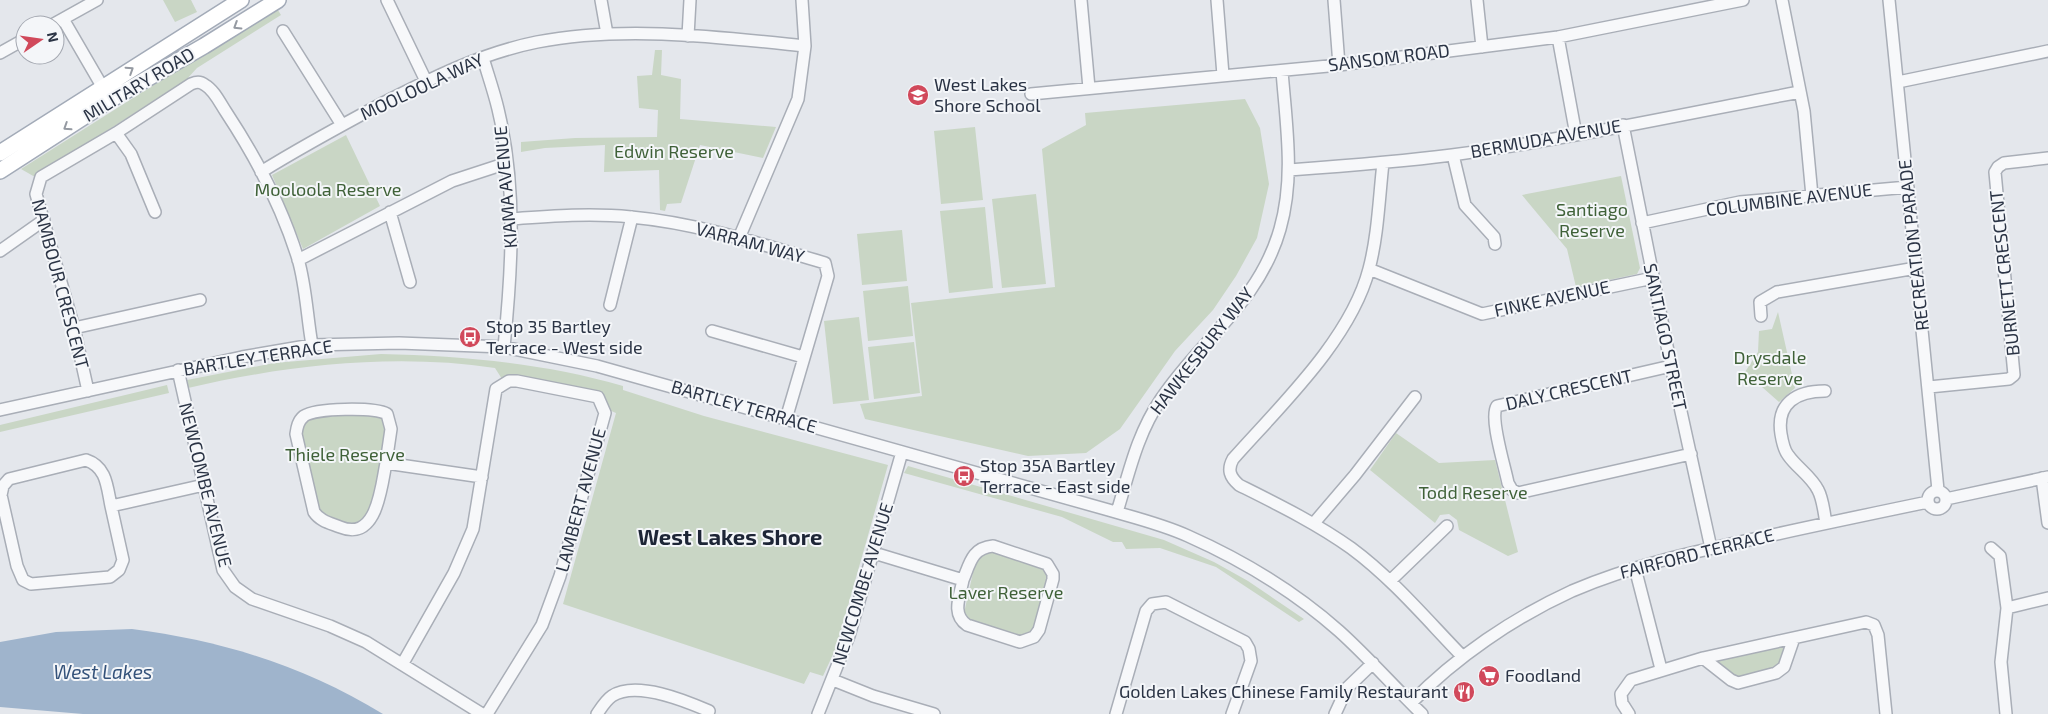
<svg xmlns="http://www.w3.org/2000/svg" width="2048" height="714" viewBox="0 0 2048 714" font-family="'Exo 2',sans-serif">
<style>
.green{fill:#c9d6c5}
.water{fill:#9fb4cc}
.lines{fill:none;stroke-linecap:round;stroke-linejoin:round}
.minor-casing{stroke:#a9aeb7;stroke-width:14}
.major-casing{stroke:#a3abb8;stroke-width:18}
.minor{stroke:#f7f8fa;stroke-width:11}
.major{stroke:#fff;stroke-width:15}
.oneway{stroke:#959aa2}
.labels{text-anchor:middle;stroke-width:4;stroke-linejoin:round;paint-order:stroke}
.street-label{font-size:18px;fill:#2b3445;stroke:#f4f6f9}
.poi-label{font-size:18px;fill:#2b3445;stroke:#f4f6f9;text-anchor:start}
.park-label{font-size:18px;fill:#3f6138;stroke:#f4f6f9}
.water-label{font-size:19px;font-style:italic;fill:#34527a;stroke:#f4f6f9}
.district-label{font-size:22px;font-weight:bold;fill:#1d2536;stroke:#f4f6f9}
</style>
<rect width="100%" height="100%" fill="#e4e7ec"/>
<path class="green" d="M163,0h28l6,12 -22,10z
M276,7l5,8 -84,53 -11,12 -151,97 -14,-8 172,-109 27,-14z
M655,50h7l-1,25 20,4 -1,40 96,8 -13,31 -63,-13 -19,58 -14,1 -2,7 -5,-1 -1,-40 -55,2 1,-27 -60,3 -24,4v-10l54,-4 82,-1 1,-27 -19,-2 -2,-32 15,-1z
M1245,99l15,29 9,56 -12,54 -21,38 -23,34 -38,41 -55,78 -34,24 -58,3 -163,-37 -5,-15 62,-8 -11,-93 144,-16 -13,-138 44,-24 -1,-12z
M975,127l8,73 -42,4 -7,-73z
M346,135l34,71 -77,43 -31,-74z
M1621,176l19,92 -3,6 -61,13 -9,-38 -45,-54z
M1036,194l10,90 -44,4 -10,-89z
M985,207l8,81 -44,5 -9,-82z
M902,230l5,51 -45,4 -5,-51z
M908,286l5,50 -45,5 -5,-50z
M1778,312l17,76 -16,14 -34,-30 13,-20 1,-21 13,-2z
M859,317l10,83 -36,4 -9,-83z
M914,342l6,51 -46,6 -6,-52z
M381,354c82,2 163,9 242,32v4l81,26 184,49 -52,183 -13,28 -13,-4 -6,12 -241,-80 53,-191 -7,-3 -3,-9 -8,-9 -96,-13 -7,-11c-101,-15 -208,-3 -307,20l-1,-8 87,-17z
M167,385l2,8 -169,39v-7z
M373,413l14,7 -9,70 -10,28 -12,8 -36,-11 -20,-80 3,-13 6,-4z
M1396,433l43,30 56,-3 23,92 -10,4 -49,-26 -2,-10 -8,-6 -9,1 -5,8 -65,-53z
M908,466l256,74 50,22 34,19 56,38 -5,3 -83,-55 -56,-19 -34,1 -4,-7h-9l-51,-25 -158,-44z
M991,551l53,18c10,11 -6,46 -11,59l-5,6 -7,2 -49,-14 -8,-9 12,-54 3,-3z
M1794,638l-10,29 -46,16 -35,-25z"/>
<path class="water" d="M132,629c92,12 172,37 251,85h-300l-83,-7v-65l56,-10z"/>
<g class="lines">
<g class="minor-casing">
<path id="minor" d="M387,0l39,81
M601,0l6,34
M1081,0l8,88
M1217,0l6,75
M1334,0l5,65
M1477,0l5,47
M1782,0l22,111 8,85
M1889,0l49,490
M63,19l43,74
M52,25l45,-25
M283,31l59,94
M688,36l2,-36
M1558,37l18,98
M0,53l25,-14
M483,58c5,17 11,34 15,51 19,79 14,159 6,238
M1898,82l150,-31
M1031,94l308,-29 219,-28 185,-37
M1623,125l48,241 40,182
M116,133l15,21 24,58
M1453,155l12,50 29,32 1,7
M1383,163c-4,35 -5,72 -14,106 -18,70 -89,137 -136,190 -6,11 -3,18 6,26 38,19 77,38 112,63 42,31 76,72 112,109
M1289,170c55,-4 109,-8 163,-15 117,-16 232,-41 348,-63
M261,172c40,-25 81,-47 122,-69 49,-25 99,-50 154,-61 86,-17 182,-5 268,4
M390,212l20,70
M512,219c40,-3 79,-6 119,-2 66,6 130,27 194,46l3,13 -42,143
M1642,223l98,-21 168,-15
M739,238l59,-139 7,-53 -3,-46
M0,251l44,-31
M298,260l154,-79 55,-18
M1369,269l113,45 171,-36
M610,305l22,-88
M1761,316l-1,-14 17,-10 139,-24
M74,328l126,-28
M712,331l91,26
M1671,366l-174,40c-8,11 8,61 11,77l4,7 6,3 173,-39
M178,370l45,200 12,17 17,12 78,27 36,16 116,72
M1929,387l80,-8 5,-4 -19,-203 3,-5 6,-4 44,-5
M88,391l-14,-63 -38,-134 5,-17 75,-44 75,-49c5,-2 9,-3 14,1 9,5 15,18 21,27 29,44 56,95 72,147 8,27 9,58 14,86
M1825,391c-28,0 -49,12 -44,43 1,6 3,16 7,21 9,13 23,21 30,35 5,9 6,23 8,33
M0,410l242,-53 70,-12 87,-2 105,4 93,19 508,143c27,8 57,15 83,27 54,24 107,56 151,95 29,26 55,56 83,83
M386,463l5,-34 -4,-15c-13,-7 -71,-6 -83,2 -6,5 -7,11 -8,18l18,78c6,9 16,11 26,15 37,15 41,-39 46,-64l96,14
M2042,478l6,45
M1928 500a9 9 0 1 1 18 0a9 9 0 1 1-18 0Z
M1946,499l102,-22
M111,506c-4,-19 -4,-39 -25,-46l-77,19 -6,7 -2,9 16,71 6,14 8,4 79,-7 9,-7 4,-10 -12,-54 93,-21
M1117,512c12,-39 20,-78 44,-113 39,-59 98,-96 119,-170 15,-52 6,-105 2,-158
M1314,523l41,-48 60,-78
M1991,548l9,8 7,52 41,-10
M874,553l89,27c-3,16 -12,34 4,45l53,17 14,-5 5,-7 14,-51v-5l-6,-10 -54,-18c-21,2 -23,17 -30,34
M1635,568l26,101
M1390,581l57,-55
M1703,658l28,22 7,3 38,-10 8,-6 10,-29
M403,663l51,-90 19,-44 23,-140 13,-8h8l81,16 7,16 -45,163 -18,49 -55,89
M833,680l40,16 61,18
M1411,703c45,-46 102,-85 161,-112 63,-27 130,-41 196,-55 54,-12 107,-23 160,-34
M597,714c4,-6 9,-14 15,-18 24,-16 74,5 97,15
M818,714l31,-78 53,-184
M1116,714l30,-103 6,-7 14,-2 79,40 4,7 2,12 -19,53
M1335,714l12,-26 26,-25
M1629,714l-7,-11 -1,-9 10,-14 72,-22 163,-36 8,3 4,10 8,79
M2006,714l-5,-52 6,-54"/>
</g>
<g class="major-casing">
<path id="major" d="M0,153l241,-153
M0,171l110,-71 94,-54 74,-46"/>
</g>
<use href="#minor" class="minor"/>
<use href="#major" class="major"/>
</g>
<defs><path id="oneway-chevron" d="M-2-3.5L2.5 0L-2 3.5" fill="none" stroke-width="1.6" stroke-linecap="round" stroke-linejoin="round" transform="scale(1.25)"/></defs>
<g class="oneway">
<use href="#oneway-chevron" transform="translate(237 26) rotate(148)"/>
<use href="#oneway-chevron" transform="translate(130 70) rotate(-33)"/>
<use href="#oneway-chevron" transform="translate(67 127) rotate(147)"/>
</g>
<defs>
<g id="school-disc" transform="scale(1.125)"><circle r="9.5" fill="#d1495b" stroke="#f4f6f9"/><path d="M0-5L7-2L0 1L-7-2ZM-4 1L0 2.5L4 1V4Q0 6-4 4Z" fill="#fff"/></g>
<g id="bus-disc" transform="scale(1.125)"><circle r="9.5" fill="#d1495b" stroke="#f4f6f9"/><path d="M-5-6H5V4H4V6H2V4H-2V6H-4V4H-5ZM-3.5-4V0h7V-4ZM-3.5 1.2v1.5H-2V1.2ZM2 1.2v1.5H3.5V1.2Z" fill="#fff"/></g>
<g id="supermarket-disc" transform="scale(1.125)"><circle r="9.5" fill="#d1495b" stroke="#f4f6f9"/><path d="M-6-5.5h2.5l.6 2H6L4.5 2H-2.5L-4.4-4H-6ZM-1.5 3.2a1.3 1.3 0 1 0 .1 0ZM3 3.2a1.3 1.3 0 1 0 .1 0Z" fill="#fff"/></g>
<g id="restaurant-disc" transform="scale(1.125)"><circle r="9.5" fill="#d1495b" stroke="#f4f6f9"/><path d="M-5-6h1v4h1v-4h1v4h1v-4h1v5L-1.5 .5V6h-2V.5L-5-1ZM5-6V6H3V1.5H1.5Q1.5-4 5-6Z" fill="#fff"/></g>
</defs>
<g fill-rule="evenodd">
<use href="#school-disc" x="918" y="95"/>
<use href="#bus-disc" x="470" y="337"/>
<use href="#bus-disc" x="964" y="476"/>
<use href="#supermarket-disc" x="1489" y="676"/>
<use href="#restaurant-disc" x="1464" y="692"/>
</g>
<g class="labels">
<g class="street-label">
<text transform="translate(1389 58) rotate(-7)" y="6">SANSOM ROAD</text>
<text transform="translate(139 85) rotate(-31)" y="6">MILITARY ROAD</text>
<text transform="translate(422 87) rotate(-25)" y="6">MOOLOOLA WAY</text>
<text transform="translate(1546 139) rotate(-10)" y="6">BERMUDA AVENUE</text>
<text transform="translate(506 187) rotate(-95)" y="6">KIAMA AVENUE</text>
<text transform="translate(1789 200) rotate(-7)" y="6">COLUMBINE AVENUE</text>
<text transform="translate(750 243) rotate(15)" y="6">VARRAM WAY</text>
<text transform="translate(1914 245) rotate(-96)" y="6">RECREATION PARADE</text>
<text transform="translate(2005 273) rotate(-96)" y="6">BURNETT CRESCENT</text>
<text transform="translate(60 284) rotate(75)" y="6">NAMBOUR CRESCENT</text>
<text transform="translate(1552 299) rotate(-12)" y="6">FINKE AVENUE</text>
<text transform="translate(1665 337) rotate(78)" y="6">SANTIAGO STREET</text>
<text transform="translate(1202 351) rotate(-52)" y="6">HAWKESBURY WAY</text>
<text transform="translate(258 358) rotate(-9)" y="6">BARTLEY TERRACE</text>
<text transform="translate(1569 390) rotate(-13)" y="6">DALY CRESCENT</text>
<text transform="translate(744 407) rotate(16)" y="6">BARTLEY TERRACE</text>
<text transform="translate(205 485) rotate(76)" y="6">NEWCOMBE AVENUE</text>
<text transform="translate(581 500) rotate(-75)" y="6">LAMBERT AVENUE</text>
<text transform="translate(1697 554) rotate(-14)" y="6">FAIRFORD TERRACE</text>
<text transform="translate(863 584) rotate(-73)" y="6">NEWCOMBE AVENUE</text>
</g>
<g class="poi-label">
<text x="934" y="91">West Lakes<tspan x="934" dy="21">Shore School</tspan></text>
<text x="486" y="333">Stop 35 Bartley<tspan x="486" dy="21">Terrace - West side</tspan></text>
<text x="980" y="472">Stop 35A Bartley<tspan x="980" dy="21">Terrace - East side</tspan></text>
<text x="1505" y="682">Foodland</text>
<text x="1448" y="698" text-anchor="end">Golden Lakes Chinese Family Restaurant</text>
</g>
<g class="park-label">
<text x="674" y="158">Edwin Reserve</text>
<text x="328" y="196">Mooloola Reserve</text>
<text x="1592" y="216">Santiago<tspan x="1592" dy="21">Reserve</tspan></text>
<text x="1770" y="364">Drysdale<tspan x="1770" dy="21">Reserve</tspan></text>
<text x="345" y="461">Thiele Reserve</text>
<text x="1473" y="499">Todd Reserve</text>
<text x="1006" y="599">Laver Reserve</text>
</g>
<g class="water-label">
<text x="103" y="679">West Lakes</text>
</g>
<g class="district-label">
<text x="730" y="545">West Lakes Shore</text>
</g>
</g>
<g transform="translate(40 40) rotate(77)"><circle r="24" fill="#f4f6f9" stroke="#a4a8b1"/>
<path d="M0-4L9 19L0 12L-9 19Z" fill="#d1495b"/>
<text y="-8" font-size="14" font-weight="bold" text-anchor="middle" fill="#2b3445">N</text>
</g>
</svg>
